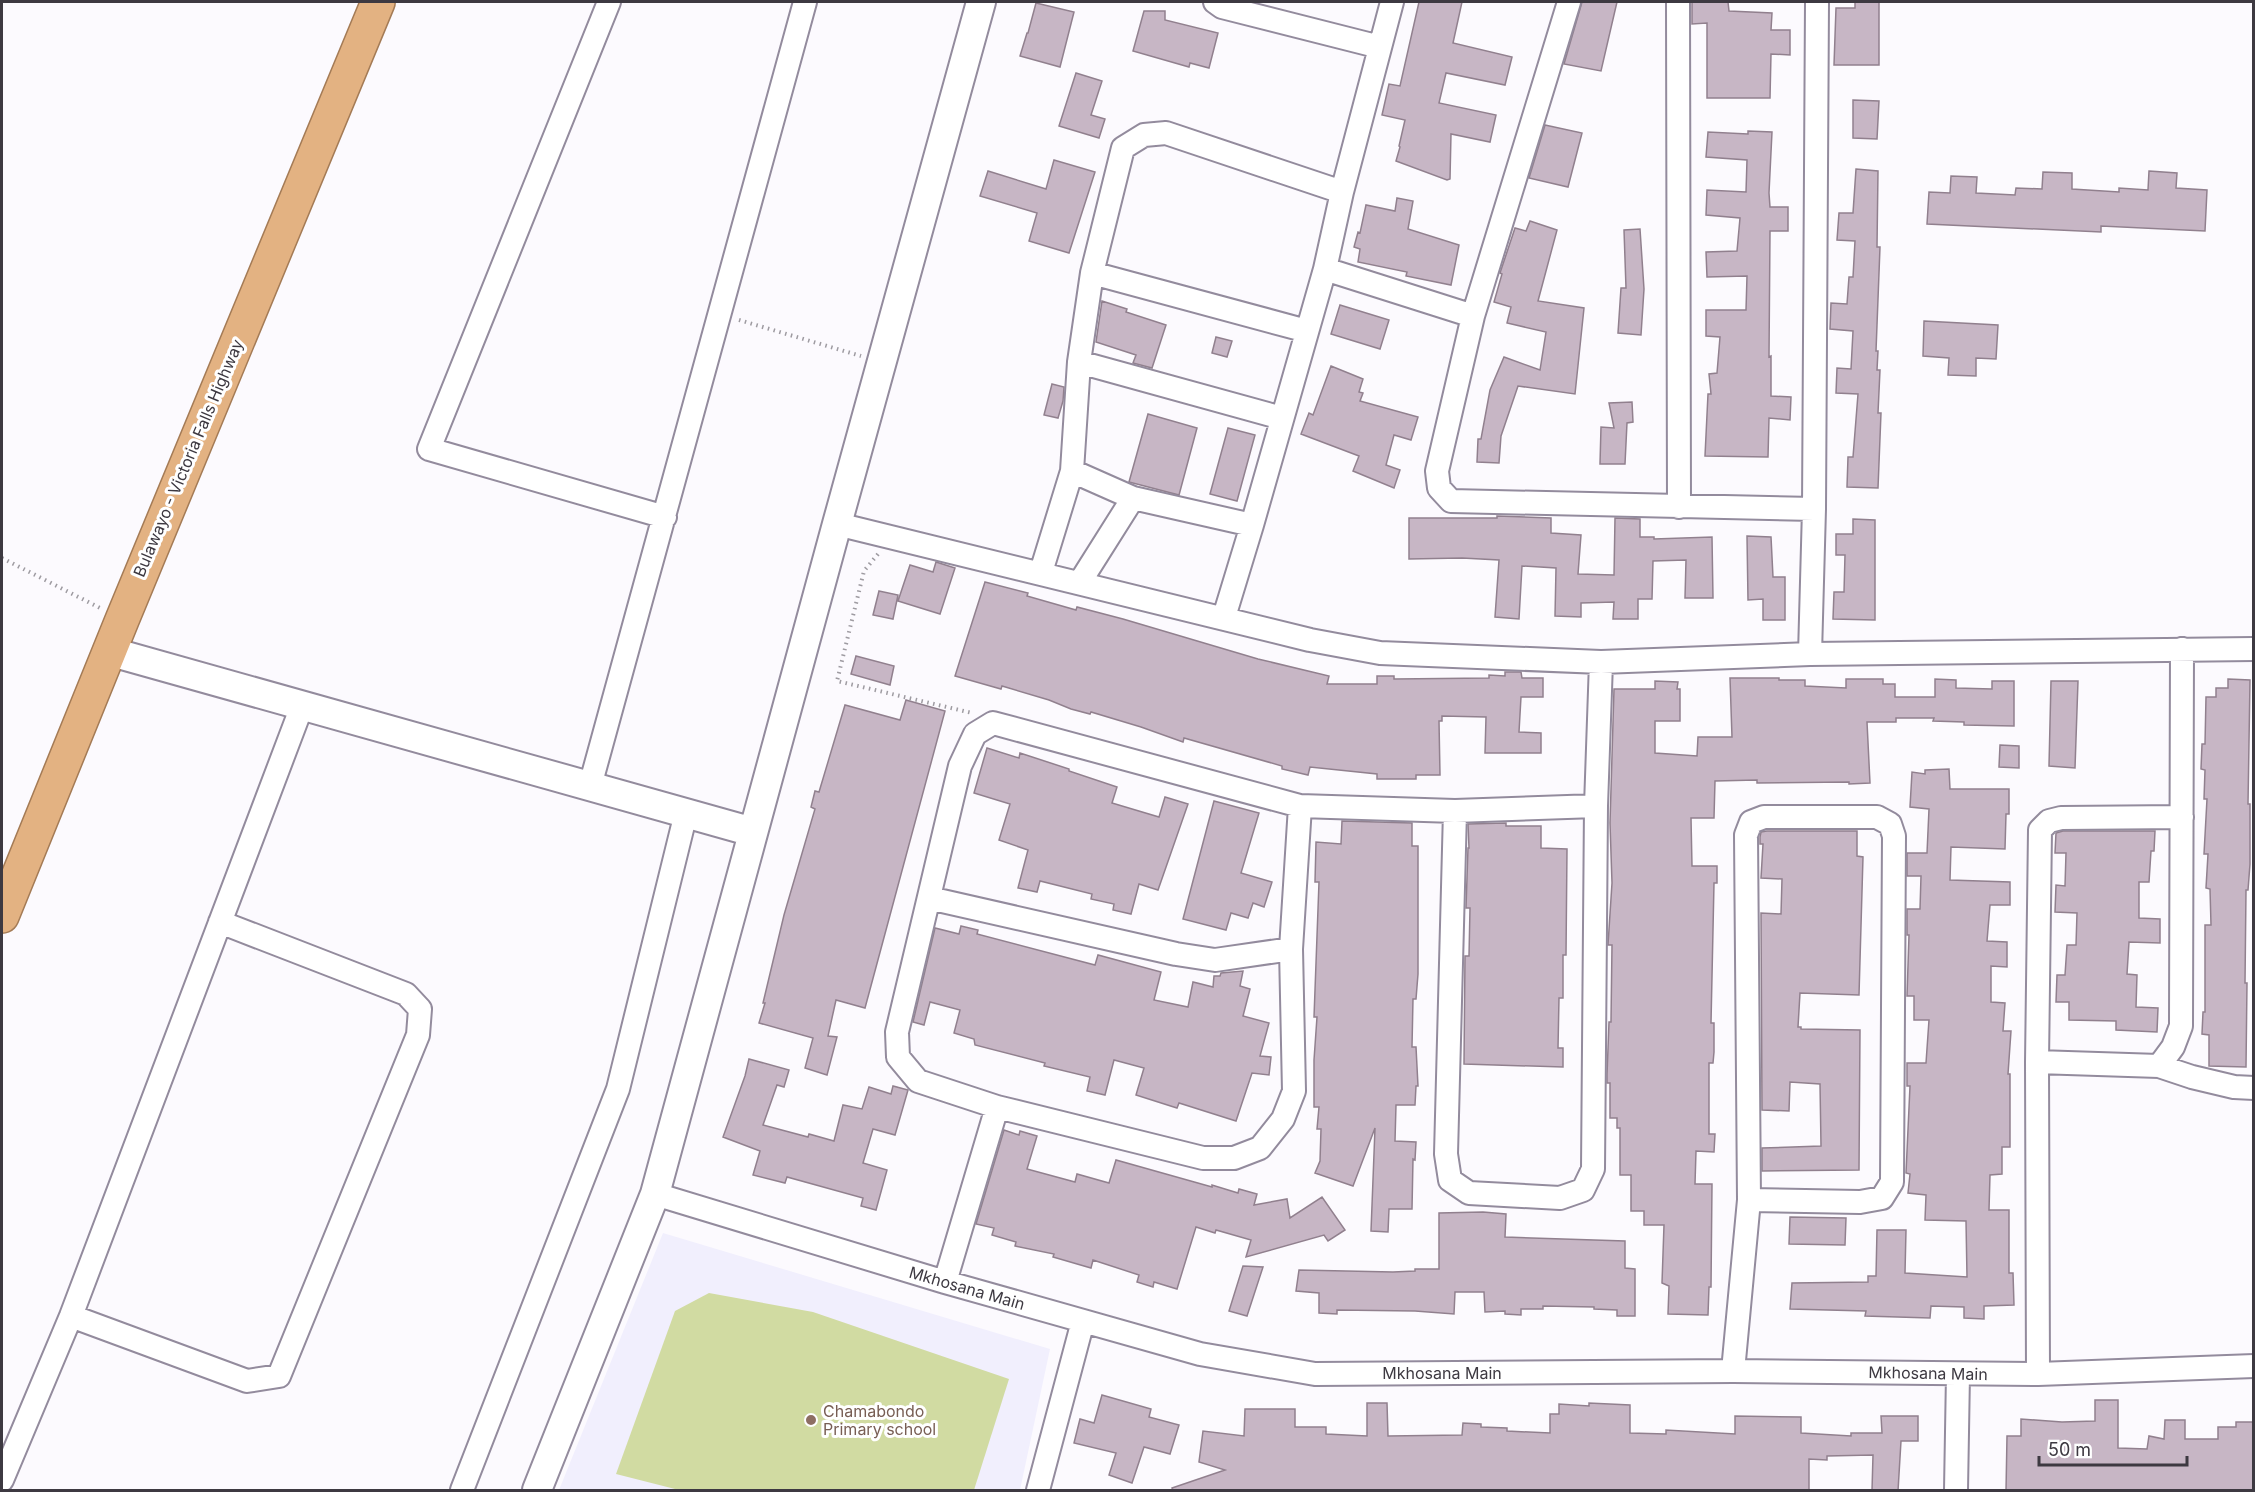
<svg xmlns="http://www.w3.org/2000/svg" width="2255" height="1492" viewBox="0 0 2255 1492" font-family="Inter,sans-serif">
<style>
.education{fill:#f1effd}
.green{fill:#d1dba2}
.building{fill:#c7b6c5;stroke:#91808e;stroke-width:1.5}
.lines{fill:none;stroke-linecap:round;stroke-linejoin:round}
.minor-casing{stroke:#938b9d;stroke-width:26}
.tertiary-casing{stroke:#938b9d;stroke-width:32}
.trunk-casing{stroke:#a47b56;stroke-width:36}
.path{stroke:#9e9ba1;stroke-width:4;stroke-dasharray:1.5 4.5;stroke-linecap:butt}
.minor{stroke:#fff;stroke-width:22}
.tertiary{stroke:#fff;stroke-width:28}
.trunk{stroke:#e3b282;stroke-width:33}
.education-dot{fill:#8d6e63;stroke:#fff;stroke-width:2}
.labels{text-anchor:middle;stroke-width:6;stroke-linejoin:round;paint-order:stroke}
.street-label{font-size:16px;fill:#3d3941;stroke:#fff}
.education-label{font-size:16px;fill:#785e54;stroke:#fff;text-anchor:start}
</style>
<rect width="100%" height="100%" fill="#fcfafe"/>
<path class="education" d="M663,1233l387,116 -30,141h-461z"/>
<path class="green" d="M709,1293l104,19 196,67 -35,111h-295l-63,-16 59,-163z"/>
<path class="building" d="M1419,2h43l-9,41 59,14 -7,28 -59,-12 -7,30 57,12 -6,27 -39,-8 -1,45 -3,1 -51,-19 4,-14 -1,-1 6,-26 -23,-5 7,-31 11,2z
M1582,2h35l-16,69 -37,-7z
M1692,2h36l1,9 43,2 -1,17h19v25l-19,-1 -1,44h-63v-75l-15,1z
M1855,2h24v63h-45l2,-57h19z
M1036,3l38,9 -14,55 -40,-11 7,-23h1z
M1144,11h21v9l53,13 -9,35 -19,-5 -1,4 -56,-16z
M1076,73l26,8 -11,34 14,4 -6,19 -40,-12z
M1853,100l26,1 -2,38 -24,-1z
M1545,125l37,8 -14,54 -39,-9z
M1748,131l24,1 -3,61 1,14h18v24h-18l-1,126 2,-1v40l20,1 -1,23 -21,-2 -1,39 -63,-1 3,-62h3l-2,-20 8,-1 3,-36 -14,-1v-26h40l1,-34 -40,1 -1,-25 31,-1 3,-33 -34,-3 1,-25 39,2 1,-32 -41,-3 2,-25 40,2z
M1054,160l41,12 -26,81 -40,-12 8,-28 -57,-17 8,-25 58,18z
M1856,169l22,2 -1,76h3l-4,104h2l-1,19h3l-2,43h3l-3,75 -31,-1 1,-30h5l5,-63 -22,-1 1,-25 14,1 2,-38 -23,-2 1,-26 16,1 2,-27h4l2,-36 -18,-1 2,-27h14z
M2149,171l28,2 -1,15 31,2 -2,41 -104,-5v6l-174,-8 2,-32 21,1 1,-17 26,1 -1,16 39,2 1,-7 26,1 1,-17 29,1v16l47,3v-4l29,2z
M1397,198l16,3 -5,28 51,16 -8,40 -45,-9 1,-4 -49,-10 2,-13 -6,-2 4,-15 2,1 6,-28 29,6z
M1530,221l27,9 -19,71 46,7 -9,86 -57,-8 -17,50 -2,27 -22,-1 1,-23h3l9,-49 14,-33 36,13 6,-38 -39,-9 4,-16 -17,-5 8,-28 -2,-1 15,-45 11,3z
M1640,229l4,60 -3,46 -23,-2 3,-45h5l-2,-58z
M1102,301l25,8 -1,3 40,13 -14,43 -19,-5 3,-8 -40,-13z
M1340,305l49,15 -9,29 -49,-15z
M1924,321l74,4 -2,34 -20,-1v18l-28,-1 1,-17 -26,-2z
M1216,337l16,4 -5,16 -15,-4z
M1331,366l32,13 -4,13 4,1 -3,8 58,16 -7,23 -17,-5 -8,30 14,5 -6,18 -41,-17 6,-15 -58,-22 8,-21 4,2z
M1052,384l12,3 -1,14 -5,17 -14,-3z
M1632,402l1,20 -6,1 -2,41h-25l1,-37 13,1 -5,-25z
M1148,414l49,14 -18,67 -50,-13z
M1228,428l27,7 -18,66 -27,-7z
M1497,516l54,2v15l30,2 -3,39 36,1 1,-57 25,1v18h14v2l58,-2 1,61h-28l1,-38 -33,1 -1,38h-14v20h-25l1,-17 -33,1v14l-26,-1 1,-48 -34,-2 -3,53 -24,-2 4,-57 -37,-2 -53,1v-41h88z
M1853,519l22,1v100l-42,-1 1,-27h10l1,-37h-9v-21h17z
M1747,536l24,1 2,40h12v43h-22v-21l-15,1z
M936,562l19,6 -15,46 -42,-13 12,-36 23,7z
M985,582l43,11 -1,3 49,14 1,-3 46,12 135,40 71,17 -2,8h50v-8h17v3l95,-1v-3l16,1v-4h16l1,6h21v19h-22l-2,35 22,1v20h-56l1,-36 -44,-1v5h-3l1,54h-24v4h-39v-5l-67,-7 -2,8 -26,-6v-3l-98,-28 -1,4 -42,-15 -50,-15 -1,2 -19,-5 -22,-9 -47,-14 -1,3 -46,-13z
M879,591l19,4 -5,24 -20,-4z
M856,656l38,10 -4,19 -39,-11z
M1730,678h49v2h26v6l41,2v-9h37v5h12v13h40v-18l21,1v8l36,1v-8h22v45l-50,-1v-3l-31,-1 1,-3h-38v4h-29l3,61 -21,1v-2l-92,1v-3l-42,1 -1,37h-23l1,48h25v17h-3l-3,140h3v29l-1,11h-4v71h6l-1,18 -18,-1 -1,33h17l-1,103h-2l-1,28 -40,-1 1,-28 -7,-3 2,-58h-20v-14h-13v-36h-11v-47h-3v-10h-7v-35h-3v-8l2,-53h2l1,-77h-4l4,-62 -2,-60 4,-134h41v-8l23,1 -1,7h3v32h-25v32l42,3 1,-19h34z
M2228,679l22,1 -2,124h2v60l-2,26h-2l-1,93h2l-1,84 -37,-1v-31l-7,-1 1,-22h2v-87h6l-1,-36 -4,-1 2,-34h-4l3,-55h-3l1,-29 -4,-1 1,-25h3l1,-47h10v-9h12z
M2051,681h27l-3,87 -26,-2z
M906,700l39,11 -80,297 -29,-8 -8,36 9,1 -10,38 -22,-7 8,-30 -54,-15 6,-20h-2l21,-88 31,-106 -4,-2 4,-16 4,1 26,-87 55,15z
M2000,745l19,1v22l-20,-1z
M987,748l32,10 1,-5 49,16v2l48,16 -5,16 47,14 6,-20 23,7 -30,86 -19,-6 -8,30 -18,-4 1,-6 -23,-5 1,-5 -52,-13 -3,11 -19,-4 10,-38 -29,-10 11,-36 -36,-11z
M1949,769l1,20h59v25h-3l-1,35 -54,-2 -1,33 60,2v23h-20l-3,36 20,1v25l-16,-1v36l14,1 -2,28h8l-3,43h2v73h-8v27l-12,1 -1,35h20v63h4l1,32 -30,1v13l-20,-1v-11l-33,-1 -1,12 -65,-2 1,-5 -76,-2 2,-26 76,-1v-6h8l1,-46h29l-1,43 62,4 -1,-56 -41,-1 1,-25 -18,-2 2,-19 -4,-1 4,-87h-3v-23h19l3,-43h-15v-24h-7l2,-61h-2v-26h13l1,-33h-14v-23h20l2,-44 -19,-2 2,-35 13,2v-4z
M1214,801l45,12 -18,60 31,9 -8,25 -11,-4 -5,15 -17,-5 -5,17 -43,-11z
M1342,821l70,2v23h6v128l-2,25h-3l-1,48h4l2,39h-2l-1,19h-19l-1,36 21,1 -1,18 -2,-1 -1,50h-23l-1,23 -17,-1 4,-103 -22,58 -38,-13 5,-12 1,-32h-4l2,-22h-5v-47l3,-43h-3l5,-135h-4l1,-40 25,2z
M1506,823v3h35v22l26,1 -1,106h-3v43h-4l-1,50h5v19l-99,-3 1,-108h4l1,-48h-4l2,-60h1l-1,-24z
M1767,831h90v25l6,1 -4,138 -59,-2 -2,34h3v2l59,1 -1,140 -97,1v-23l59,-2 -1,-62 -30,-2 -1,29 -27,-1 -1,-197 20,1 1,-35 -21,-1 2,-34h-3v-7l1,-5z
M2063,831h92l-1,20h-3l-2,31h-10v36l21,1v24l-31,-1 -2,32 10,1 -1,32 22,1 -1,24 -41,-2v-9l-47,-1v-18h-13l1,-27h8l2,-30h9l1,-32 -22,-1 1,-27 9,1 1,-33h-11l1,-20z
M961,926l17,4 -1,4 118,31 3,-10 63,17 -7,28 34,7 5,-25 20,5 1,-11h6l1,-3 22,-2 -3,15 10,3 -7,27 26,7 -9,33 11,1 -2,18 -17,-2 -16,48 -57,-18 -2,5 -41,-13 8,-27 -30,-8 -9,35 -18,-4 3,-14 -46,-11 1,-3 -70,-18 -1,-6 -20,-6 6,-23 -30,-8 -6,23 -11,-3 22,-94 24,6z
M749,1059l40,11 -5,17 -7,-2 -14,40 45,12 1,-3 25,7 9,-36 19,4 7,-22 22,7 2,-8 15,4 -13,45 -22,-6 -10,34 24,7 -11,40 -15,-4 2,-8 -76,-21 -2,6 -32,-8 7,-24 -37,-14 22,-61z
M1004,1130l15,5 1,-4 17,5 -10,33 48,13 2,-8 32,9 7,-23 96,27v-2l26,8 1,-4 18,5 -3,11 33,-6 3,19 32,-21 23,33 -17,11 -4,-6 -78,22 5,-17 -35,-10 -1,3 -19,-6 -19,62 -23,-7 -1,5 -16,-5 2,-7 -46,-15 -2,8 -38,-11 1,-3 -39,-8 1,-4 -24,-7 2,-7 -18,-4z
M1483,1212l23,2 -1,23 120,4v27l10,1v47h-18v-6l-23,-1v-2l-51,-1v3h-22v6l-16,-1v-3l-20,1 -1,-20h-29l-1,22 -39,-3 -78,-1v4l-18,-1v-20l-23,-2 3,-21 94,2 22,-1v-2h24v-56z
M1790,1217l56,1 -1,27 -56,-1z
M1243,1266l20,1 -16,49 -18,-5z
M1102,1395l49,14 -2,8 30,8 -9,29 -26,-7 -12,36 -23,-8 7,-22 -42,-10 6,-24 14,4z
M2095,1400h23v48l29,1 2,-13 15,3 1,-19h20v19h33v-12h18v-5h17v69h-247l1,-55h14v-17l41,3 33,-1z
M1367,1403h20l1,33 74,-1 1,-12 18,1v3l26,1v3l43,2v-19h9v-10l30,2v-3l41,2v28l36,1v-4l69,4v-18l66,1v16l50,3v-3h31l-1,-17h37v25h-17l-3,50h-26l1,-36 -46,1v4l-18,-1v32h-636l-1,-3 53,-18 -26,-8 4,-31 41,5 1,-27h50v18h31v7l41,2z"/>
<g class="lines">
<g class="minor-casing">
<path id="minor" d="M609,2l-180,447 236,68
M1215,2l7,5 158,40
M1678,2l1,505
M1325,269l148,47 -36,155 2,17 12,13 363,8
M1092,273l215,58
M1473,316l96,-314
M1079,362l203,56
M1072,471l61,27 119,27
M837,524l473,116 70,13 221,9 209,-8 444,-5
M1041,572l31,-101 7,-109 13,-89 31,-125 21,-13 22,-2 176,59
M1080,582l53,-84
M1224,617l28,-92 73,-256 17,-77 50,-190
M1810,654l4,-145 3,-507
M590,786l215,-784
M1300,806l-9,143 3,142 -11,28 -23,29 -26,10h-31l-206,-51 -79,-26 -20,-24 -1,-25 63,-266 15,-32 18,-11 307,83 155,5 141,-5
M1455,811l-9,343 4,26 19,13 91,5 23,-8 10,-21 3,-363 5,-144
M929,898l247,56 39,6 76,-11
M2037,1062l122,4 33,11 42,10 20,1
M2159,1066l14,-19 8,-21 1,-377
M655,1194l290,88 255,72 115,20 418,-3 305,3 216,-8
M945,1282l52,-175
M71,1316l176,65 32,-5 139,-341 2,-26 -14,-15 -186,-72
M1733,1371l16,-171 -3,-365 5,-13 13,-5h113l13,7 4,12 -2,346 -10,16 -22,4 -111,-2
M2038,1374l-1,-312 3,-232 9,-9 12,-3 121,-1
M2,1480l69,-164 231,-610
M462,1490l156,-401 68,-276
M1038,1490l45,-169
M1956,1490l2,-116"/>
</g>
<g class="tertiary-casing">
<path id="tertiary" d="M108,651l645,181
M537,1490l118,-296 182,-670 144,-522"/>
</g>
<g class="trunk-casing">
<path id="trunk" d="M2,916l120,-296 256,-618"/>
</g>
<path class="path" d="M739,320l122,36
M878,554l-14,17 -27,110 135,32
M2,558l98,50"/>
<use href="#minor" class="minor"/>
<use href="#tertiary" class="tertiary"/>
<use href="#trunk" class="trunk"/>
</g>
<circle class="education-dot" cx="811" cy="1420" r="6"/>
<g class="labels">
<g class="street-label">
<text transform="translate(188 458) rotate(-67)" y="6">Bulawayo - Victoria Falls Highway</text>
<text transform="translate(967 1288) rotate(16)" y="6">Mkhosana Main</text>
<text x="1442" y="1379">Mkhosana Main</text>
<text transform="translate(1928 1373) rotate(1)" y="6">Mkhosana Main</text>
</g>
<g class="education-label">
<text x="823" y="1417">Chamabondo<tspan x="823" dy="18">Primary school</tspan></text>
</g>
</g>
<rect width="2255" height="1492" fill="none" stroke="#3d3941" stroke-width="6"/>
<path d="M2039 1456v9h148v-9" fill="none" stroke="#3d3941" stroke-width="3"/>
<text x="2048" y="1456" font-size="18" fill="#3d3941" stroke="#ffffff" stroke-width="4.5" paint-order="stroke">50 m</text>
</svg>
